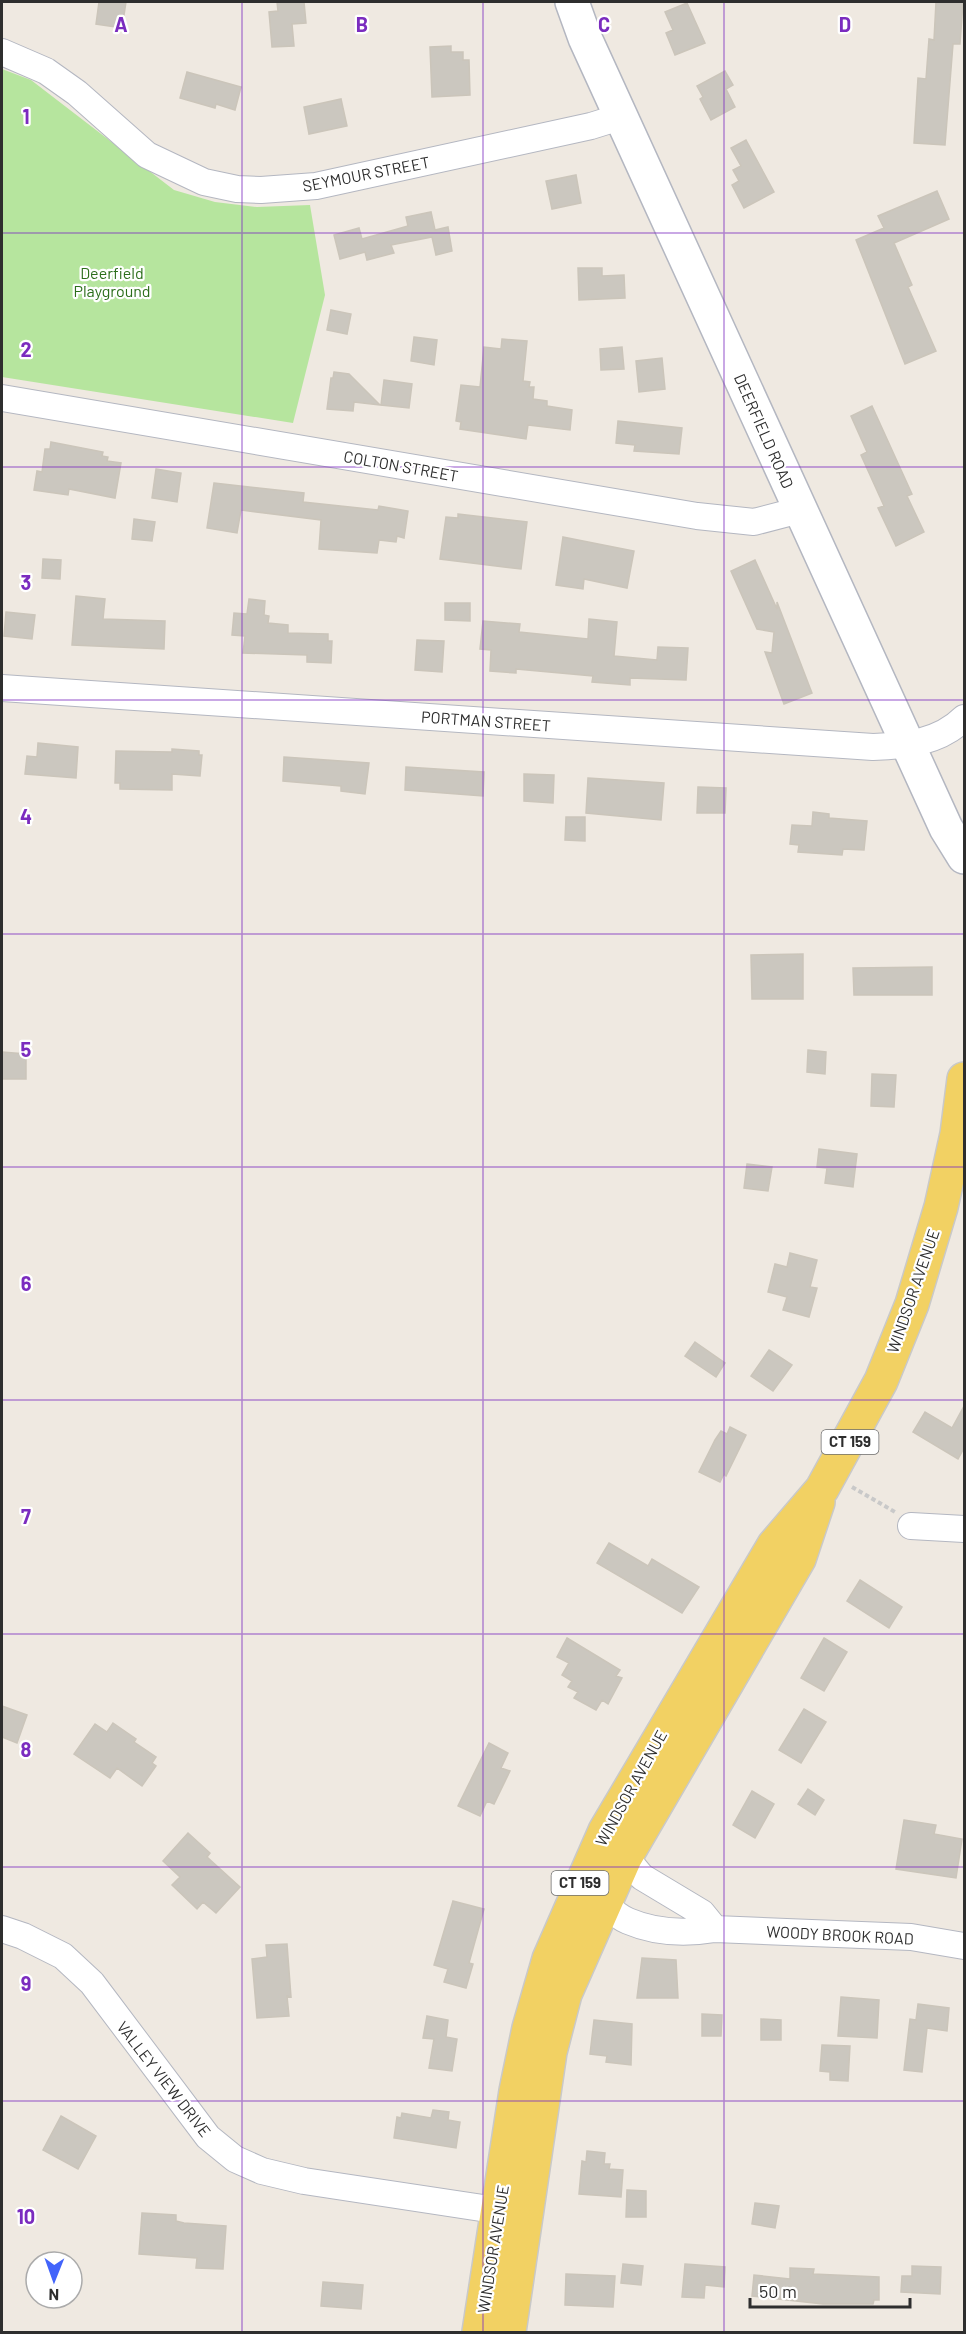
<svg xmlns="http://www.w3.org/2000/svg" width="966" height="2334" viewBox="0 0 966 2334" font-family="Barlow,sans-serif">
<style>
.green{fill:#b6e59e}
.building{fill:#cbc7bf;stroke:#cbc5ba;stroke-width:1.5}
.lines{fill:none;stroke-linecap:round;stroke-linejoin:round}
.street-casing{stroke:#b4b7c1;stroke-width:28}
.secondary-casing{stroke:#b4b7c1;stroke-width:36}
.primary-casing{stroke:#c9c9c9;stroke-width:36}
.path{stroke:#c9c9c9;stroke-width:4;stroke-dasharray:4.5 3;stroke-linecap:butt}
.street{stroke:#fff;stroke-width:26}
.secondary{stroke:#fff;stroke-width:33}
.primary{stroke:#f2d163;stroke-width:33}
.grid{fill:none;stroke:#7b2cbf;stroke-width:1.5;stroke-opacity:0.55}
.labels{text-anchor:middle;stroke-width:4.5;stroke-linejoin:round;paint-order:stroke}
.shield{fill:#fff;stroke:#6d6d6d;stroke-width:1.5}
.shield-label{font-size:15px;font-weight:bold;fill:#2e2e2e}
.street-label{font-size:16px;fill:#2e2e2e;stroke:#fff}
.park-label{font-size:16px;fill:#2c6e1b;stroke:#fff}
.grid-label{font-size:20px;text-anchor:middle;font-weight:bold;fill:#7b2cbf;stroke:#fff;stroke-width:4.5;stroke-linejoin:round;paint-order:stroke}
</style>
<rect width="100%" height="100%" fill="#efe9e1"/>
<path class="green" d="M2,69l29,11 143,110 41,12 42,5 53,-2 15,90 -32,128 -291,-46z"/>
<path class="building" d="M99,2h27l-4,26 -26,-4z
M277,2h27l2,21 -14,1 2,22 -22,1 -3,-35 9,-1z
M936,2h27l-3,42h-7l-8,101 -31,-2 4,-65 8,1 3,-40 5,1z
M687,3l18,40 -30,12 -9,-22 7,-3 -8,-18z
M451,46v6h12v8h6l1,35 -38,2 -2,-50z
M725,71l8,14 -7,4 9,18 -24,13 -11,-21 3,-2 -6,-11z
M187,72l54,15 -6,23 -19,-6 -1,4 -35,-10z
M341,99l6,27 -38,8 -5,-27z
M746,140l28,52 -30,16 -12,-23 7,-4 -6,-11 8,-4 -10,-18z
M576,175l5,28 -29,6 -6,-28z
M937,191l12,28 -55,24 18,42 -4,2 28,64 -31,13 -49,-124 28,-12 -6,-12z
M431,212l4,18 13,-3 4,24 -16,4 -4,-18 -41,8 3,8 -27,7 -2,-8 -25,7 -6,-24 25,-7 3,11 46,-13 -2,-9z
M578,268h24v8l22,-1 1,23 -46,2z
M331,310l20,4 -4,20 -20,-4z
M414,337l23,3 -3,25 -23,-4z
M502,339l25,2 -4,40 7,1 -1,5h5l-1,12 14,2v5l25,4 -2,20 -42,-5 -2,14 -66,-10 1,-7 -5,-1 5,-36 19,2 4,-40 17,2z
M622,347l2,22 -23,1 -1,-21z
M662,358l3,31 -26,3 -3,-31z
M334,372l15,2 31,31 -26,-3 -1,9 -26,-2 4,-31h2z
M384,380l28,4 -3,24 -28,-3z
M872,406l40,88 -5,2 17,36 -28,14 -18,-38 6,-2 -23,-51 6,-3 -16,-36z
M618,421l64,7 -3,26 -45,-3 1,-6 -19,-2z
M51,442l52,10 -1,4 6,1 -1,4 14,2 -6,35 -46,-9 -1,6 -34,-5 3,-19 5,1 3,-23h5z
M156,469l25,4 -4,29 -25,-4z
M214,483l90,10 -1,9 75,8 1,-4 29,5 -4,27 -7,-2 -1,6 -17,-2 -2,13 -58,-4 2,-29 -80,-10 -4,23 -30,-5z
M458,514l69,8 -6,47 -81,-10 6,-42 12,1z
M134,519l21,3 -3,19 -20,-2z
M563,537l71,14 -7,37 -43,-9 -1,10 -27,-4z
M43,559l18,1 -1,19 -18,-1z
M755,560l22,49v-7l35,91 -28,11 -19,-52 7,1 2,-21 -17,-3 -26,-58z
M76,596l29,3 -2,20 62,2 -1,28 -92,-4z
M249,599l16,2 -1,14 5,1 -1,7 20,2v8l40,1v7h4l-1,22 -24,-1v-7l-64,-2 2,-17 -13,-1 2,-22 13,1z
M445,603h25v18l-25,-1z
M6,612l29,3 -3,24 -28,-3z
M589,619l28,3 -3,34 43,4 1,-13 30,1 -2,32 -56,-2v7l-38,-3 1,-6 -77,-7v4l-26,-2 1,-21 -11,-1 3,-28 37,3 -1,8 69,7z
M417,640l27,1 -2,31 -27,-2z
M38,743l40,4 -2,31 -51,-4 2,-18 10,1z
M172,749l27,2v4h3l-2,21 -28,-2v16l-52,-1v-6h-5l1,-32 56,1z
M284,757l85,6 -4,31 -24,-3v-5l-58,-5z
M406,767l78,5 -1,24 -78,-6z
M524,774l30,1 -1,28 -29,-2z
M588,778l76,5 -3,37 -75,-7z
M698,787l28,1 -1,25h-28z
M813,812l16,2v4l38,3 -3,29 -21,-1 -1,6 -44,-3 1,-7 -9,-1 2,-19 20,1z
M566,817h19v24l-20,-1z
M803,954v45h-51l-1,-44z
M932,967v28h-78l-1,-27z
M808,1050l18,2 -1,22 -18,-2z
M2,1052l24,2v25h-24z
M872,1074l24,1 -2,32 -23,-1z
M819,1149l38,5 -4,33 -28,-4 2,-15 -10,-1z
M747,1164l25,3 -4,24 -24,-3z
M790,1253l27,7 -7,27 7,1 -8,29 -26,-7 4,-13 -19,-5 7,-28 12,3z
M695,1342l30,21 -9,14 -31,-21z
M769,1350l23,15 -19,26 -22,-15z
M964,1406v42l-6,11 -45,-27 12,-20 27,16z
M730,1427l16,8 -20,41 -2,-2 -4,8 -21,-10 16,-32 6,-9 6,3z
M609,1543l39,23 4,-7 47,28 -17,26 -85,-50z
M860,1580l42,27 -13,21 -42,-27z
M567,1638l53,32 -4,6 6,2 -14,26 -6,-4 -6,10 -22,-12 4,-6 -10,-5 4,-6 -10,-6 7,-12 -12,-6z
M824,1638l23,14 -23,39 -23,-13z
M2,1706l25,9 -10,28 -15,-6z
M804,1709l22,13 -25,41 -22,-13z
M113,1723l23,16 -2,3 22,15 -4,6 4,3 -14,20 -25,-18 -7,10 -36,-24 21,-30 12,8z
M489,1743l19,10 -7,15 9,3 -16,33 -7,-3 -7,15 -22,-10z
M808,1789l16,11 -9,15 -17,-11z
M752,1791l22,13 -19,34 -22,-13z
M904,1820l32,5 -2,9 28,5 -6,39 -60,-9z
M188,1833l22,20 -3,4 33,30 -24,26 -13,-11 -6,7 -25,-24 8,-8 -17,-16z
M453,1901l31,8 -15,54 4,1 -7,24 -22,-6 4,-13 -14,-4z
M287,1944l4,53 -4,-1 2,20 -32,2 -5,-59 15,-2 -1,-12z
M642,1958l34,2 2,38h-41z
M841,1997l38,3 -2,38 -39,-2z
M918,2004l31,4 -2,23 -20,-3 -5,44 -18,-2 6,-51 6,1z
M702,2014l20,1 -1,21h-19z
M427,2016l21,4 -2,17 11,2 -5,32 -23,-3 5,-29 -11,-1z
M761,2019l20,1v20h-20z
M594,2020l38,4 -1,41 -25,-3 1,-6 -17,-2z
M822,2045l28,1 -2,35 -18,-1v-8l-10,-1z
M433,2110l16,2 -1,8 12,2 -4,26 -62,-10 3,-21 4,1 1,-5 29,5z
M61,2116l35,20 -18,33 -35,-19z
M587,2151l18,2 -1,11h6l-1,5 14,1 -2,27 -42,-3 3,-33 4,1z
M627,2190l19,1v26h-20z
M755,2203l24,3 -4,22 -23,-4z
M142,2213l34,2v6l8,2 42,3 -3,43 -27,-1 1,-10 -58,-4z
M623,2264l20,2 -2,19 -20,-2z
M685,2264l40,3 -1,20 -19,-2 -1,13 -22,-1z
M912,2266l29,1 -1,27 -39,-2 1,-16h10z
M790,2268l24,1 -1,5 66,3v23h-5l-1,4h-50l-71,-8 2,-21 36,4z
M566,2274l49,2 -2,31 -48,-2z
M323,2282l40,3 -2,24 -40,-3z"/>
<g class="lines">
<g class="street-casing">
<path id="street" d="M2,52l44,19 31,22 70,62 57,27 33,7 24,1 55,-4 275,-60 32,-10
M2,398l695,118 57,6 46,-12
M2,688l871,59c33,-1 67,-5 91,-29
M911,1526l53,3
M616,1846l26,31 60,36 13,16
M590,1893c12,8 24,22 38,28 28,12 57,13 87,8l196,8 53,9
M2,1929l21,7 40,20 29,27 116,154 27,22 27,12 42,10 211,32"/>
</g>
<g class="secondary-casing">
<path id="secondary" d="M572,2l13,36 361,790 18,29"/>
</g>
<g class="primary-casing">
<path id="primary" d="M479,2332l37,-241 13,-63 20,-69 56,-128 169,-286 48,-56 59,-108 31,-77 29,-97 16,-73 7,-55
M509,2332l41,-280 15,-58 60,-136 174,-299 19,-57"/>
</g>
<path class="path" d="M852,1487l43,25"/>
<use href="#street" class="street"/>
<use href="#secondary" class="secondary"/>
<use href="#primary" class="primary"/>
</g>
<path class="grid" d="M242,2v2330M483,2v2330M724,2v2330M2,233h962M2,467h962M2,700h962M2,934h962M2,1167h962M2,1400h962M2,1634h962M2,1867h962M2,2101h962"/>
<g class="labels">
<g class="shield">
<rect x="821.5" y="1430" width="57" height="24" rx="4.5"/>
<rect x="551.5" y="1871" width="57" height="24" rx="4.5"/>
</g>
<g class="shield-label">
<text x="850" y="1447">CT 159</text>
<text x="580" y="1888">CT 159</text>
</g>
<g class="street-label">
<text transform="translate(366 174) rotate(-11)" y="6">SEYMOUR STREET</text>
<text transform="translate(764 431) rotate(66)" y="6">DEERFIELD ROAD</text>
<text transform="translate(401 466) rotate(10)" y="6">COLTON STREET</text>
<text transform="translate(486 721) rotate(4)" y="6">PORTMAN STREET</text>
<text transform="translate(913 1291) rotate(-71)" y="6">WINDSOR AVENUE</text>
<text transform="translate(631 1788) rotate(-61)" y="6">WINDSOR AVENUE</text>
<text transform="translate(840 1935) rotate(3)" y="6">WOODY BROOK ROAD</text>
<text transform="translate(164 2079) rotate(52)" y="6">VALLEY VIEW DRIVE</text>
<text transform="translate(493 2249) rotate(-81)" y="6">WINDSOR AVENUE</text>
</g>
<g class="park-label">
<text x="112" y="279">Deerfield<tspan x="112" dy="18">Playground</tspan></text>
</g>
</g>
<g class="grid-label">
<text x="121" y="32">A</text>
<text x="362" y="32">B</text>
<text x="604" y="32">C</text>
<text x="845" y="32">D</text>
<text x="26" y="124">1</text>
<text x="26" y="357">2</text>
<text x="26" y="590">3</text>
<text x="26" y="824">4</text>
<text x="26" y="1057">5</text>
<text x="26" y="1291">6</text>
<text x="26" y="1524">7</text>
<text x="26" y="1757">8</text>
<text x="26" y="1991">9</text>
<text x="26" y="2224">10</text>
</g>
<rect width="966" height="2334" fill="none" stroke="#2e2e2e" stroke-width="6"/>
<g transform="translate(54 2280) rotate(181)"><circle r="28" fill="#ffffff" stroke="#ababab" stroke-width="1.5"/>
<path d="M0-4.5L10 22L0 15L-10 22Z" fill="#4264fb"/>
<text y="-9" font-size="16" font-weight="bold" text-anchor="middle" fill="#2e2e2e">N</text>
</g>
<path d="M750 2298v9h160v-9" fill="none" stroke="#2e2e2e" stroke-width="3"/>
<text x="759" y="2298" font-size="18" fill="#2e2e2e" stroke="#ffffff" stroke-width="4.5" paint-order="stroke">50 m</text>
</svg>
